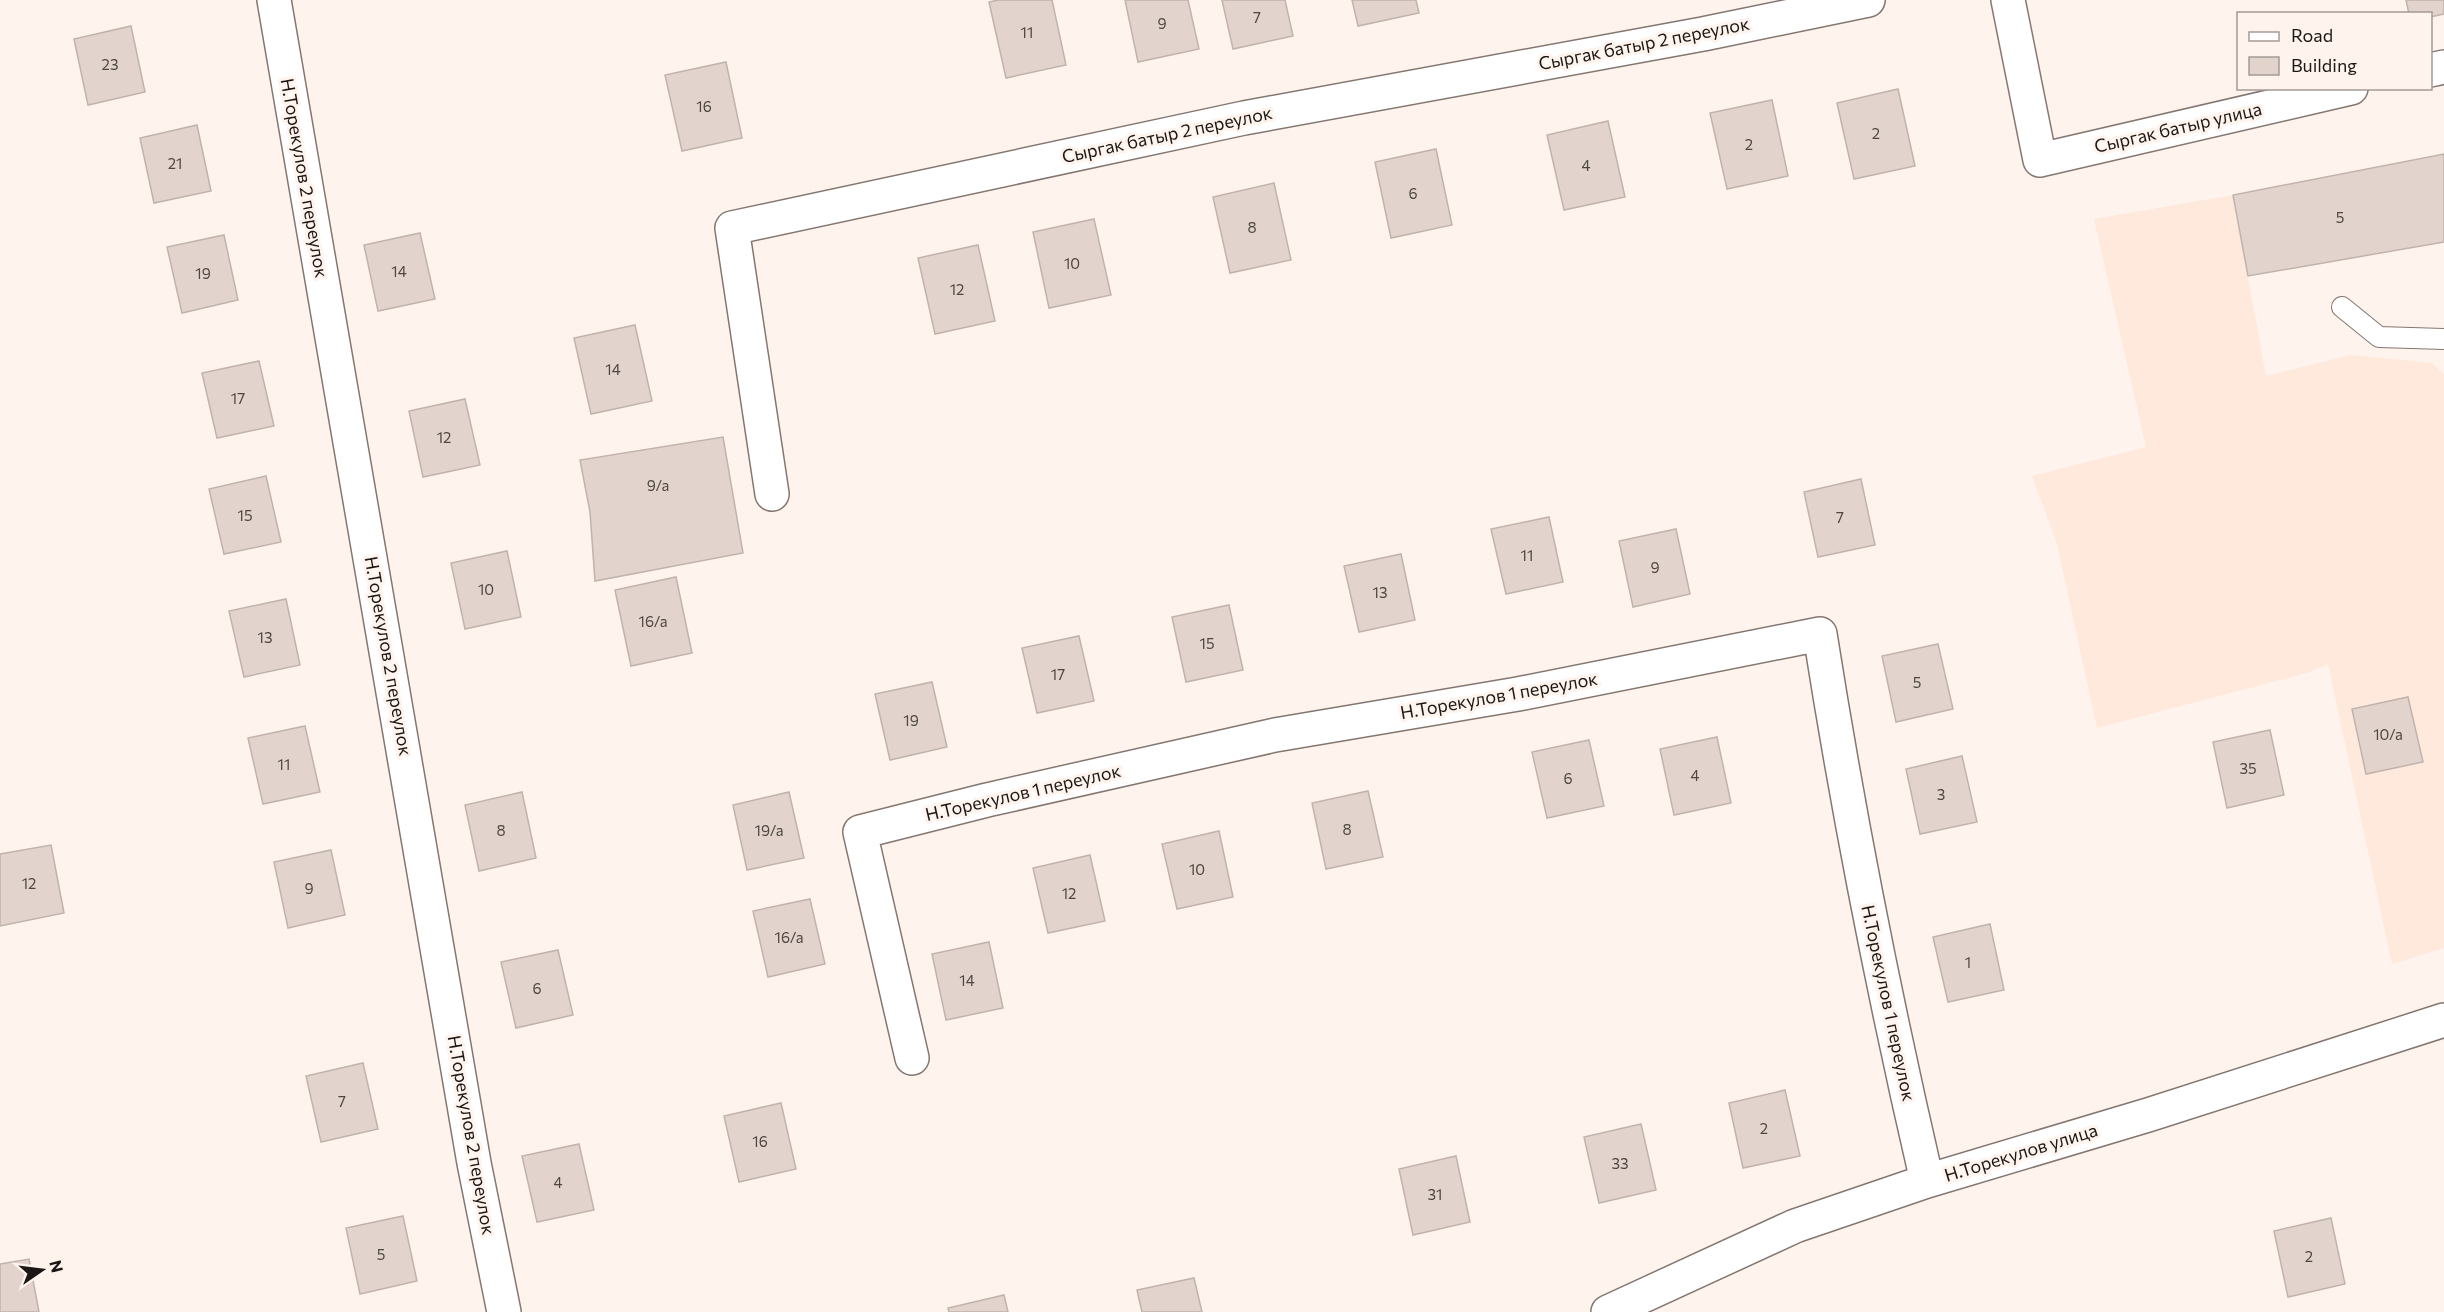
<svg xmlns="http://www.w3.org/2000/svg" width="2444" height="1312" viewBox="0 0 2444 1312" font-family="Commissioner,sans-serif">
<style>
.built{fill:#ffe8dc}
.building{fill:#e2d4cc;stroke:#c1b3ac;stroke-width:1.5}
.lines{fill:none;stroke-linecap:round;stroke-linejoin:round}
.lane-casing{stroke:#847771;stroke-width:22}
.street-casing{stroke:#847771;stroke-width:36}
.lane{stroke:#fff;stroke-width:20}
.street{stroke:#fff;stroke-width:33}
.labels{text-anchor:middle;stroke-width:6;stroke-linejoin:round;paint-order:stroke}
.number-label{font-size:15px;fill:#4e4642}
.street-label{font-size:18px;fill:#1c1714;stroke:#fff3ed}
</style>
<rect width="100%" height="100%" fill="#fff3ed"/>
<path class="built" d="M2233,195l33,181 85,-21 81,8 12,11v574l-52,16 -64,-300 -18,8 -213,56 -40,-184 -25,-68 114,-29 -52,-228z"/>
<path class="building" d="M998,0h54l14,65 -60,13 -17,-76z
M1125,0h63l11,49 -61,13z
M1222,0h63l8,36 -60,13z
M1352,0h64l3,13 -61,13z
M2406,0h38v14l-14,3v-3h-21z
M131,26l14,66 -57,13 -14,-66z
M726,62l16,76 -60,13 -17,-76z
M1898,89l17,77 -61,13 -17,-76z
M1772,100l16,76 -61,13 -17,-76z
M1608,121l17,76 -61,13 -17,-75z
M197,125l14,66 -57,12 -14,-65z
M1436,149l16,76 -61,13 -16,-76z
M2444,154v88l-196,34 -15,-81z
M1274,183l17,77 -61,13 -17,-76z
M1094,219l17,76 -62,13 -16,-76z
M420,233l15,66 -57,12 -14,-66z
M224,235l14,65 -56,13 -15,-66z
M978,245l17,76 -60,13 -17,-76z
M635,325l17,76 -61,13 -17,-76z
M259,361l15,65 -57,12 -15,-65z
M465,399l15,66 -57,12 -14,-66z
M723,437l20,116 -148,28 -5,-69 -10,-52z
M266,476l15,66 -57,12 -15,-65z
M1861,479l14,66 -57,12 -14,-65z
M1549,517l14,65 -57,12 -15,-65z
M1676,529l14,65 -57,13 -14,-66z
M507,551l14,66 -56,12 -14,-66z
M1401,554l14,66 -56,12 -15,-66z
M676,577l16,76 -61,13 -16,-76z
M286,599l14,66 -56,12 -15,-66z
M1229,605l14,65 -57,12 -14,-65z
M1079,636l15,65 -57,12 -15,-65z
M1938,644l15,65 -57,13 -14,-66z
M932,682l15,65 -57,13 -15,-66z
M2408,697l15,65 -57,12 -14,-65z
M305,726l15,66 -57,12 -15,-66z
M2270,730l14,65 -57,13 -14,-66z
M1717,737l14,66 -57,12 -14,-66z
M1589,740l15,66 -57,12 -15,-66z
M1962,756l15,66 -57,12 -14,-65z
M1368,791l15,66 -57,12 -14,-66z
M522,792l14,66 -57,13 -14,-66z
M789,792l15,66 -57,12 -14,-65z
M1219,831l14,66 -56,12 -15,-65z
M51,845l13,68 -64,13v-72z
M331,850l14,65 -57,13 -14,-66z
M1090,855l15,66 -57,12 -15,-65z
M810,899l15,65 -57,13 -15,-66z
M1990,924l14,66 -56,12 -15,-65z
M989,942l14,66 -57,12 -14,-66z
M558,950l15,65 -57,13 -15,-66z
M363,1063l15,66 -57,13 -15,-66z
M1785,1090l15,66 -57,12 -14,-65z
M781,1103l15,66 -57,13 -15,-66z
M1641,1124l15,66 -57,13 -15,-66z
M579,1144l15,66 -57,12 -15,-66z
M1456,1156l14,66 -57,13 -14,-66z
M403,1216l14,65 -57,13 -14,-66z
M2331,1218l14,66 -57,13 -14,-66z
M29,1259l10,53h-39v-48z
M1194,1278l8,34h-60l-5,-22z
M1004,1295l4,17h-59l-1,-4z"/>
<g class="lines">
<g class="lane-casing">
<path id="lane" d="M2342,307l37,30 65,2"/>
</g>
<g class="street-casing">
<path id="street" d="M274,0l200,1163 30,149
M2008,0l32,160 311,-72
M2430,70l14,-3
M772,494l-40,-266 512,-110 459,-84 165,-34
M912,1058l-52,-226 127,-32 288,-65 243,-41 302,-60c29,184 65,366 107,547
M1608,1312l187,-86 132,-45 221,-66 296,-95"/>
</g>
<use href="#lane" class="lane"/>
<use href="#street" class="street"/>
</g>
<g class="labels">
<g class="number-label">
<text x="1257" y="23">7</text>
<text x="1162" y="29">9</text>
<text x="1027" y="38">11</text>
<text x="110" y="70">23</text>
<text x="704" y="112">16</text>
<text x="1876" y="139">2</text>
<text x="1749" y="150">2</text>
<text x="175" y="169">21</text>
<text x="1586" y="171">4</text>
<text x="1413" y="199">6</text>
<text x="2340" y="223">5</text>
<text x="1252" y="233">8</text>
<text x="1072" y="269">10</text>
<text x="399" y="277">14</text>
<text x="203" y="279">19</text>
<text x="957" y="295">12</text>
<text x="613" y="375">14</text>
<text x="238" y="404">17</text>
<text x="444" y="443">12</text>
<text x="658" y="491">9/а</text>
<text x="245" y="521">15</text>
<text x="1840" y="523">7</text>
<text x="1527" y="561">11</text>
<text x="1655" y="573">9</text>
<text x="486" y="595">10</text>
<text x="1380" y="598">13</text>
<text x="653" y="627">16/а</text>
<text x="265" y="643">13</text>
<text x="1207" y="649">15</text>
<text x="1058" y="680">17</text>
<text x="1917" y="688">5</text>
<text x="911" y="726">19</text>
<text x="2388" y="740">10/а</text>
<text x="284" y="770">11</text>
<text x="2248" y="774">35</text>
<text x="1695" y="781">4</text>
<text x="1568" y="784">6</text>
<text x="1941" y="800">3</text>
<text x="1347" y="835">8</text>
<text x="501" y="836">8</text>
<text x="769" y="836">19/а</text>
<text x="1197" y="875">10</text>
<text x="29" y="889">12</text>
<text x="309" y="894">9</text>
<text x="1069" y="899">12</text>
<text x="789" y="943">16/а</text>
<text x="1968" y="968">1</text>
<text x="967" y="986">14</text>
<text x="537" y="994">6</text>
<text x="342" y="1107">7</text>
<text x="1764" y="1134">2</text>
<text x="760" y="1147">16</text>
<text x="1620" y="1169">33</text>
<text x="558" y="1188">4</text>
<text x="1435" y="1200">31</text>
<text x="381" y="1260">5</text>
<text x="2309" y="1262">2</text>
</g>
<g class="street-label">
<text transform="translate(1644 44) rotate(-11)" y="6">Сыргак батыр 2 переулок</text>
<text transform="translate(2178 128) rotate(-13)" y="6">Сыргак батыр улица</text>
<text transform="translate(1167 135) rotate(-12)" y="6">Сыргак батыр 2 переулок</text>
<text transform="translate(304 178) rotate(80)" y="6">Н.Торекулов 2 переулок</text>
<text transform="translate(388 656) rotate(80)" y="6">Н.Торекулов 2 переулок</text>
<text transform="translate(1499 696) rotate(-10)" y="6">Н.Торекулов 1 переулок</text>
<text transform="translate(1023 793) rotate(-13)" y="6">Н.Торекулов 1 переулок</text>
<text transform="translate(1888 1003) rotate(78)" y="6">Н.Торекулов 1 переулок</text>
<text transform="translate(471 1135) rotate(80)" y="6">Н.Торекулов 2 переулок</text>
<text transform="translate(2021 1153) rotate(-17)" y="6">Н.Торекулов улица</text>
</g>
</g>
<rect x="2237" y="12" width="195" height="78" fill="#fff3ed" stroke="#a49b96" stroke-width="1.5"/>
<rect x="2249" y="32" width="30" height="9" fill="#ffffff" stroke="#a49b96" stroke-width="1.5"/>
<text x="2291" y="42" font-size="18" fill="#1c1714">Road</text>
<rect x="2249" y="57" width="30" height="18" fill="#e2d4cc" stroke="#a49b96" stroke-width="1.5"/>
<text x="2291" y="72" font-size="18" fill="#1c1714">Building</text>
<g transform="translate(42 1270) rotate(76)" stroke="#fff3ed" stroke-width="4.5" paint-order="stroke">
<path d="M0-4.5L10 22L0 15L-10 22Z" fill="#1c1714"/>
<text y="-9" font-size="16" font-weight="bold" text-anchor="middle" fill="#1c1714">N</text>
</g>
</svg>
